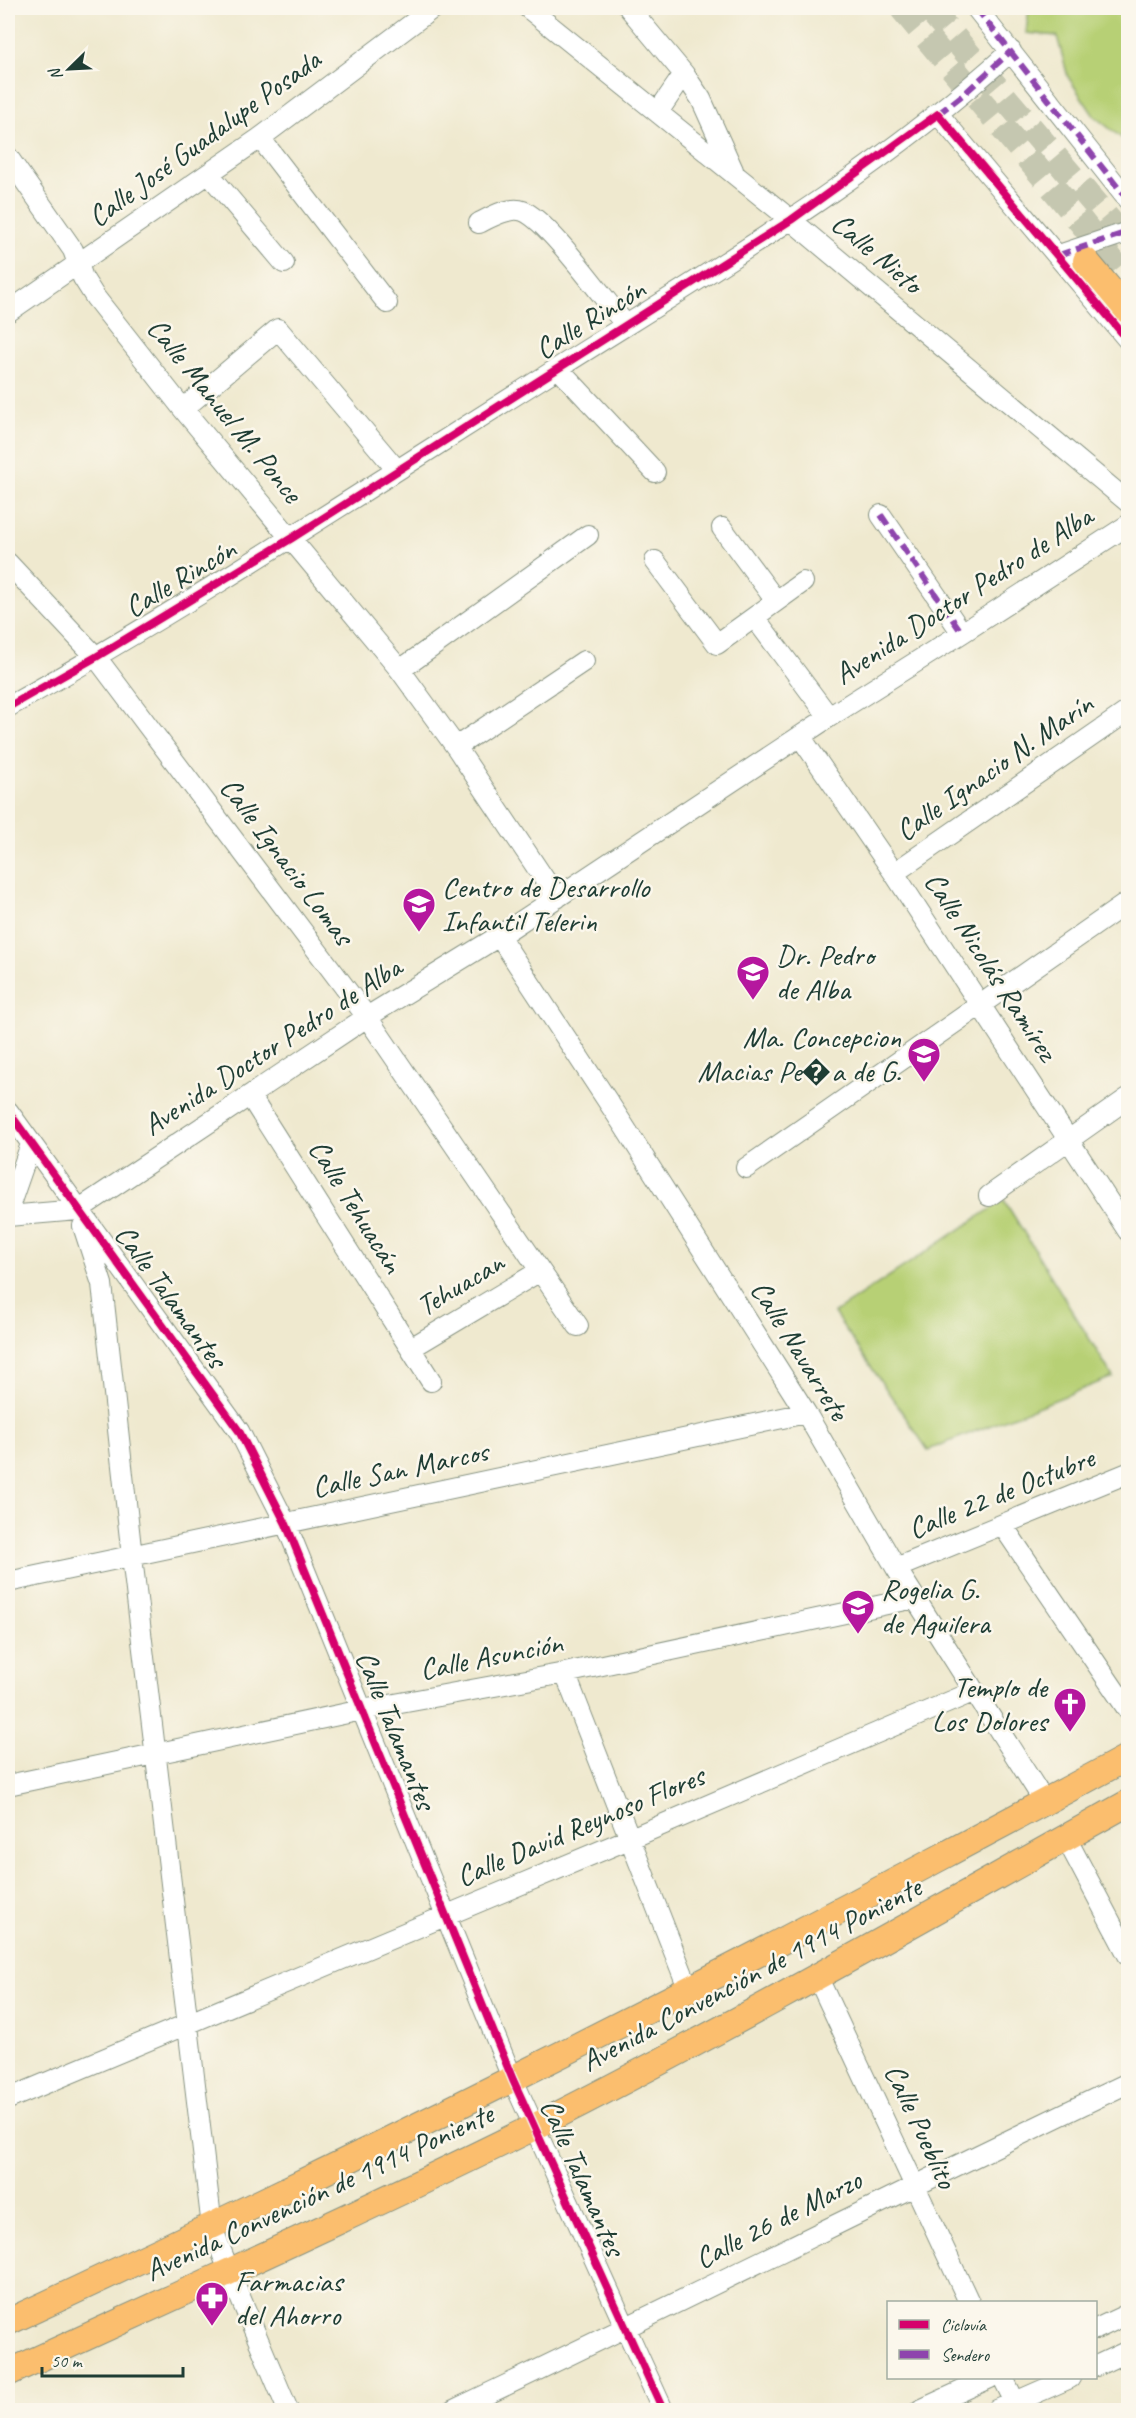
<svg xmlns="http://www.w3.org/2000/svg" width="1136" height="2418" viewBox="0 0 1136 2418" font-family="Caveat,sans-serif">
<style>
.green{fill:#b7d075;stroke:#6b8654;stroke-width:1.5}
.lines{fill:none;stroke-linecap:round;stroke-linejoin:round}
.major-tunnel{stroke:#c5c7b0;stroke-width:26;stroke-dasharray:26 13;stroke-linecap:butt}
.minor-casing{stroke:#879382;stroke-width:22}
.major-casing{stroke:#879382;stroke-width:28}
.minor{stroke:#fff;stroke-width:20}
.major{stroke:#fbbe6e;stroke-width:26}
.quiet{stroke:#8e44ad;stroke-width:6;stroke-dasharray:12 6;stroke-linecap:butt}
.cycleway-casing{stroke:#fbf7ec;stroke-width:11}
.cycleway{stroke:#d6006c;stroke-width:8}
.labels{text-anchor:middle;stroke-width:5;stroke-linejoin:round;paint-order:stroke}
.street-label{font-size:30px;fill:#1f3d34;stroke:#fbf7ec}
.poi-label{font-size:30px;fill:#1f3d34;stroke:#fbf7ec;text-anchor:start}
</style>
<rect width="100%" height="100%" fill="#fbf7ec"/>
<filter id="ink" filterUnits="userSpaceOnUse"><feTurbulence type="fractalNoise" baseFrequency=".0167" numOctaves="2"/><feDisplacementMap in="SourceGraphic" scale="12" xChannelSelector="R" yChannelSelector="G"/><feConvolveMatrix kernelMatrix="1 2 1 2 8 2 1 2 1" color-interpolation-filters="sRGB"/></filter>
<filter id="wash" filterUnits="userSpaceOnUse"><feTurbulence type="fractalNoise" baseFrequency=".008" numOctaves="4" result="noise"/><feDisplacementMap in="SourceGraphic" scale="24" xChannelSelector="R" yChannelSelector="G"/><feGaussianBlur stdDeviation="1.35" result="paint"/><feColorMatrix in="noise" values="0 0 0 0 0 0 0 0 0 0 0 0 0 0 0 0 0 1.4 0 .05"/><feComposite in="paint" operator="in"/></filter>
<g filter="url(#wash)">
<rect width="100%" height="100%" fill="#efe9cf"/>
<path class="green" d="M1029,8h99v135l-34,-27 -26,-39 -11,-41 -31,-3z
M1004,1200l109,177 -185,73 -94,-137z"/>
</g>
<g filter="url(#ink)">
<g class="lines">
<path class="major-tunnel" d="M902,8l173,206 53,67
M929,8l199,235"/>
<g class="minor-casing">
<path id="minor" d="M528,8l263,212 337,282
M629,8l55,66 17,25 32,71
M976,8l152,192
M658,112l26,-38
M938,114l190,226
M260,138l127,165
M8,157l65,93 10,28 12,19 88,112 217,261 56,77 101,151
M209,174l75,89
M479,223c12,-6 31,-17 44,-12 26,10 82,90 103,114
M1059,255l69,-23
M8,312l252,-174 173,-130
M558,368l97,104
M183,409l95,-80 119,141
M881,515l81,118
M722,528l54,73
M655,561l62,83 86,-62
M8,563l88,94 271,360 211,309
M755,618l74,99
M400,670l188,-135
M8,707c184,-103 360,-219 539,-332 159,-101 324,-197 464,-324
M800,736l94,137 234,358
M456,747l128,-86
M894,873l234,-162
M499,936l125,190 182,287 90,155 148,233
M250,1096l181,285
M8,1111l231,320 47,93 227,556 150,330
M746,1168l382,-266
M989,1196l139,-98
M8,1210l23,-66
M8,1216l70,-6 289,-193 132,-81 330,-219 133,-84 166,-108
M83,1226l19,58 30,273 80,670 17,44 59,139
M411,1348l129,-77
M1003,1526l125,184
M896,1568l232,-95
M8,1582l798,-169
M565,1673l124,317
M8,1785l354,-75 203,-37 350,-75
M1066,1838l62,117
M817,1976l152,326
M8,2099l621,-260 346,-148
M1096,2329l32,-15
M1096,2366l32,-15
M1003,2378l16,32
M454,2410c226,-107 449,-220 674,-327
M920,2410l70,-32
M997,2410l73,-32"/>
</g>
<g class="major-casing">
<path id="major" d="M1086,261l42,50
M8,2322c316,-147 629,-302 937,-467 61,-33 123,-65 183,-98
M8,2373c176,-81 353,-160 526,-246 202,-102 397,-214 594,-324"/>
</g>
<use href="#minor" class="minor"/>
<use href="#major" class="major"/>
<path class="quiet" d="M976,8l152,192
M938,114l26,-20 47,-43
M1059,255l69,-23
M881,515l81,118"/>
<g class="cycleway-casing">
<path id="cycleway" d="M8,707l88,-50 196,-119 499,-318 147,-106 190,226
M8,1111l231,320 47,93 227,556 150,330"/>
</g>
<use href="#cycleway" class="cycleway"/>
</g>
</g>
<defs>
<g id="school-pin" transform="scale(1.725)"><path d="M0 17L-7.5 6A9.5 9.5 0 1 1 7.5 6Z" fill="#b5179e" stroke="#fbf7ec"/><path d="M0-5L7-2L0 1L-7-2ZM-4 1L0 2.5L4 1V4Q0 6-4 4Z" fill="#fff"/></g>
<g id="church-pin" transform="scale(1.725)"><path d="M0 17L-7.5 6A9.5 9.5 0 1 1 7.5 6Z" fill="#b5179e" stroke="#fbf7ec"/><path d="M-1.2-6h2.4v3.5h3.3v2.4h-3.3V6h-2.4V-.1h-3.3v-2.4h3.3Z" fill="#fff"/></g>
<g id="pharmacy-pin" transform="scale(1.725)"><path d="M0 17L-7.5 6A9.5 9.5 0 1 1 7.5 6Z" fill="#b5179e" stroke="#fbf7ec"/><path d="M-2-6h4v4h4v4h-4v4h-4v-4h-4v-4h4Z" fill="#fff"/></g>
</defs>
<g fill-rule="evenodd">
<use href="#school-pin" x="419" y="904"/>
<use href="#school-pin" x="753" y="972"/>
<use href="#school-pin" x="924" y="1054"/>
<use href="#school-pin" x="858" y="1606"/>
<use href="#church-pin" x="1070" y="1704"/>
<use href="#pharmacy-pin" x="212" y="2298"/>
</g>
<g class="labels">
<g class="street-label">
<text transform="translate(204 138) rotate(-36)" y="10">Calle José Guadalupe Posada</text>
<text transform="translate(877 253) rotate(40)" y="10">Calle Nieto</text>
<text transform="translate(590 319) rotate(-32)" y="10">Calle Rincón</text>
<text transform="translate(225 410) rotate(51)" y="10">Calle Manuel M. Ponce</text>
<text transform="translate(180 578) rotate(-31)" y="10">Calle Rincón</text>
<text transform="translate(963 595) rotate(-33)" y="10">Avenida Doctor Pedro de Alba</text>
<text transform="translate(994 767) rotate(-35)" y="10">Calle Ignacio N. Marín</text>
<text transform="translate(287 861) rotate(53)" y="10">Calle Ignacio Lomas</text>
<text transform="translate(991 966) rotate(57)" y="10">Calle Nicolás Ramírez</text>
<text transform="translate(272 1046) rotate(-33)" y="10">Avenida Doctor Pedro de Alba</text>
<text transform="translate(356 1206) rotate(58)" y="10">Calle Tehuacán</text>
<text transform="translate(460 1284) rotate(-31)" y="10">Tehuacan</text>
<text transform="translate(171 1296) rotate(54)" y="10">Calle Talamantes</text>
<text transform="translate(800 1350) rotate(58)" y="10">Calle Navarrete</text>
<text transform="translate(400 1469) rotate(-12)" y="10">Calle San Marcos</text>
<text transform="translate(1001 1493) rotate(-22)" y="10">Calle 22 de Octubre</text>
<text transform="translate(491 1656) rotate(-11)" y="10">Calle Asunción</text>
<text transform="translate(396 1730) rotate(68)" y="10">Calle Talamantes</text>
<text transform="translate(580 1826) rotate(-23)" y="10">Calle David Reynoso Flores</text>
<text transform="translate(751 1974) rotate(-28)" y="10">Avenida Convención de 1914 Poniente</text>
<text transform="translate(921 2126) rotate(65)" y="10">Calle Pueblito</text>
<text transform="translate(583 2177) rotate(66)" y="10">Calle Talamantes</text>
<text transform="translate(319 2192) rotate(-25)" y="10">Avenida Convención de 1914 Poniente</text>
<text transform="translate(778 2219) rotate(-27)" y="10">Calle 26 de Marzo</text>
</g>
<g class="poi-label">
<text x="442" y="897">Centro de Desarrollo<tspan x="442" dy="34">Infantil Telerin</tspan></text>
<text x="776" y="965">Dr. Pedro<tspan x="776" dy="34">de Alba</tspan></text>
<text x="901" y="1047" text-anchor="end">Ma. Concepcion<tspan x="901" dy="34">Macias Pe�a de G.</tspan></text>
<text x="881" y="1599">Rogelia G.<tspan x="881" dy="34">de Aguilera</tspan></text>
<text x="1047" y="1697" text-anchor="end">Templo de<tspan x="1047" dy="34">Los Dolores</tspan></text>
<text x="235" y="2291">Farmacias<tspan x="235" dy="34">del Ahorro</tspan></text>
</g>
</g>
<rect width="1136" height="2418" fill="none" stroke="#fbf7ec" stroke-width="30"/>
<rect x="887" y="2301" width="210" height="78" fill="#fbf7ec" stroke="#a3ada2" stroke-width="1.5"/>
<rect x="899" y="2320" width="30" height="9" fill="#d6006c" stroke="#a3ada2" stroke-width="1.5"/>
<text x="941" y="2331" font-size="18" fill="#1f3d34">Ciclovía</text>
<rect x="899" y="2350" width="30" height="9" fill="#8e44ad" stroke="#a3ada2" stroke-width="1.5"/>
<text x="941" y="2361" font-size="18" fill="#1f3d34">Sendero</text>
<g transform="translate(69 69) rotate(246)" stroke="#fbf7ec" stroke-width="4.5" paint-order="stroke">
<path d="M0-4.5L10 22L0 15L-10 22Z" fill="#1f3d34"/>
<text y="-9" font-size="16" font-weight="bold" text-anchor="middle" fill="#1f3d34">N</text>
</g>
<path d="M42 2367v9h141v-9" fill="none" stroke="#1f3d34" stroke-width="3"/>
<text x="51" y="2367" font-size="18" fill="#1f3d34" stroke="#fbf7ec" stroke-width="4.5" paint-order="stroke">50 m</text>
</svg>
